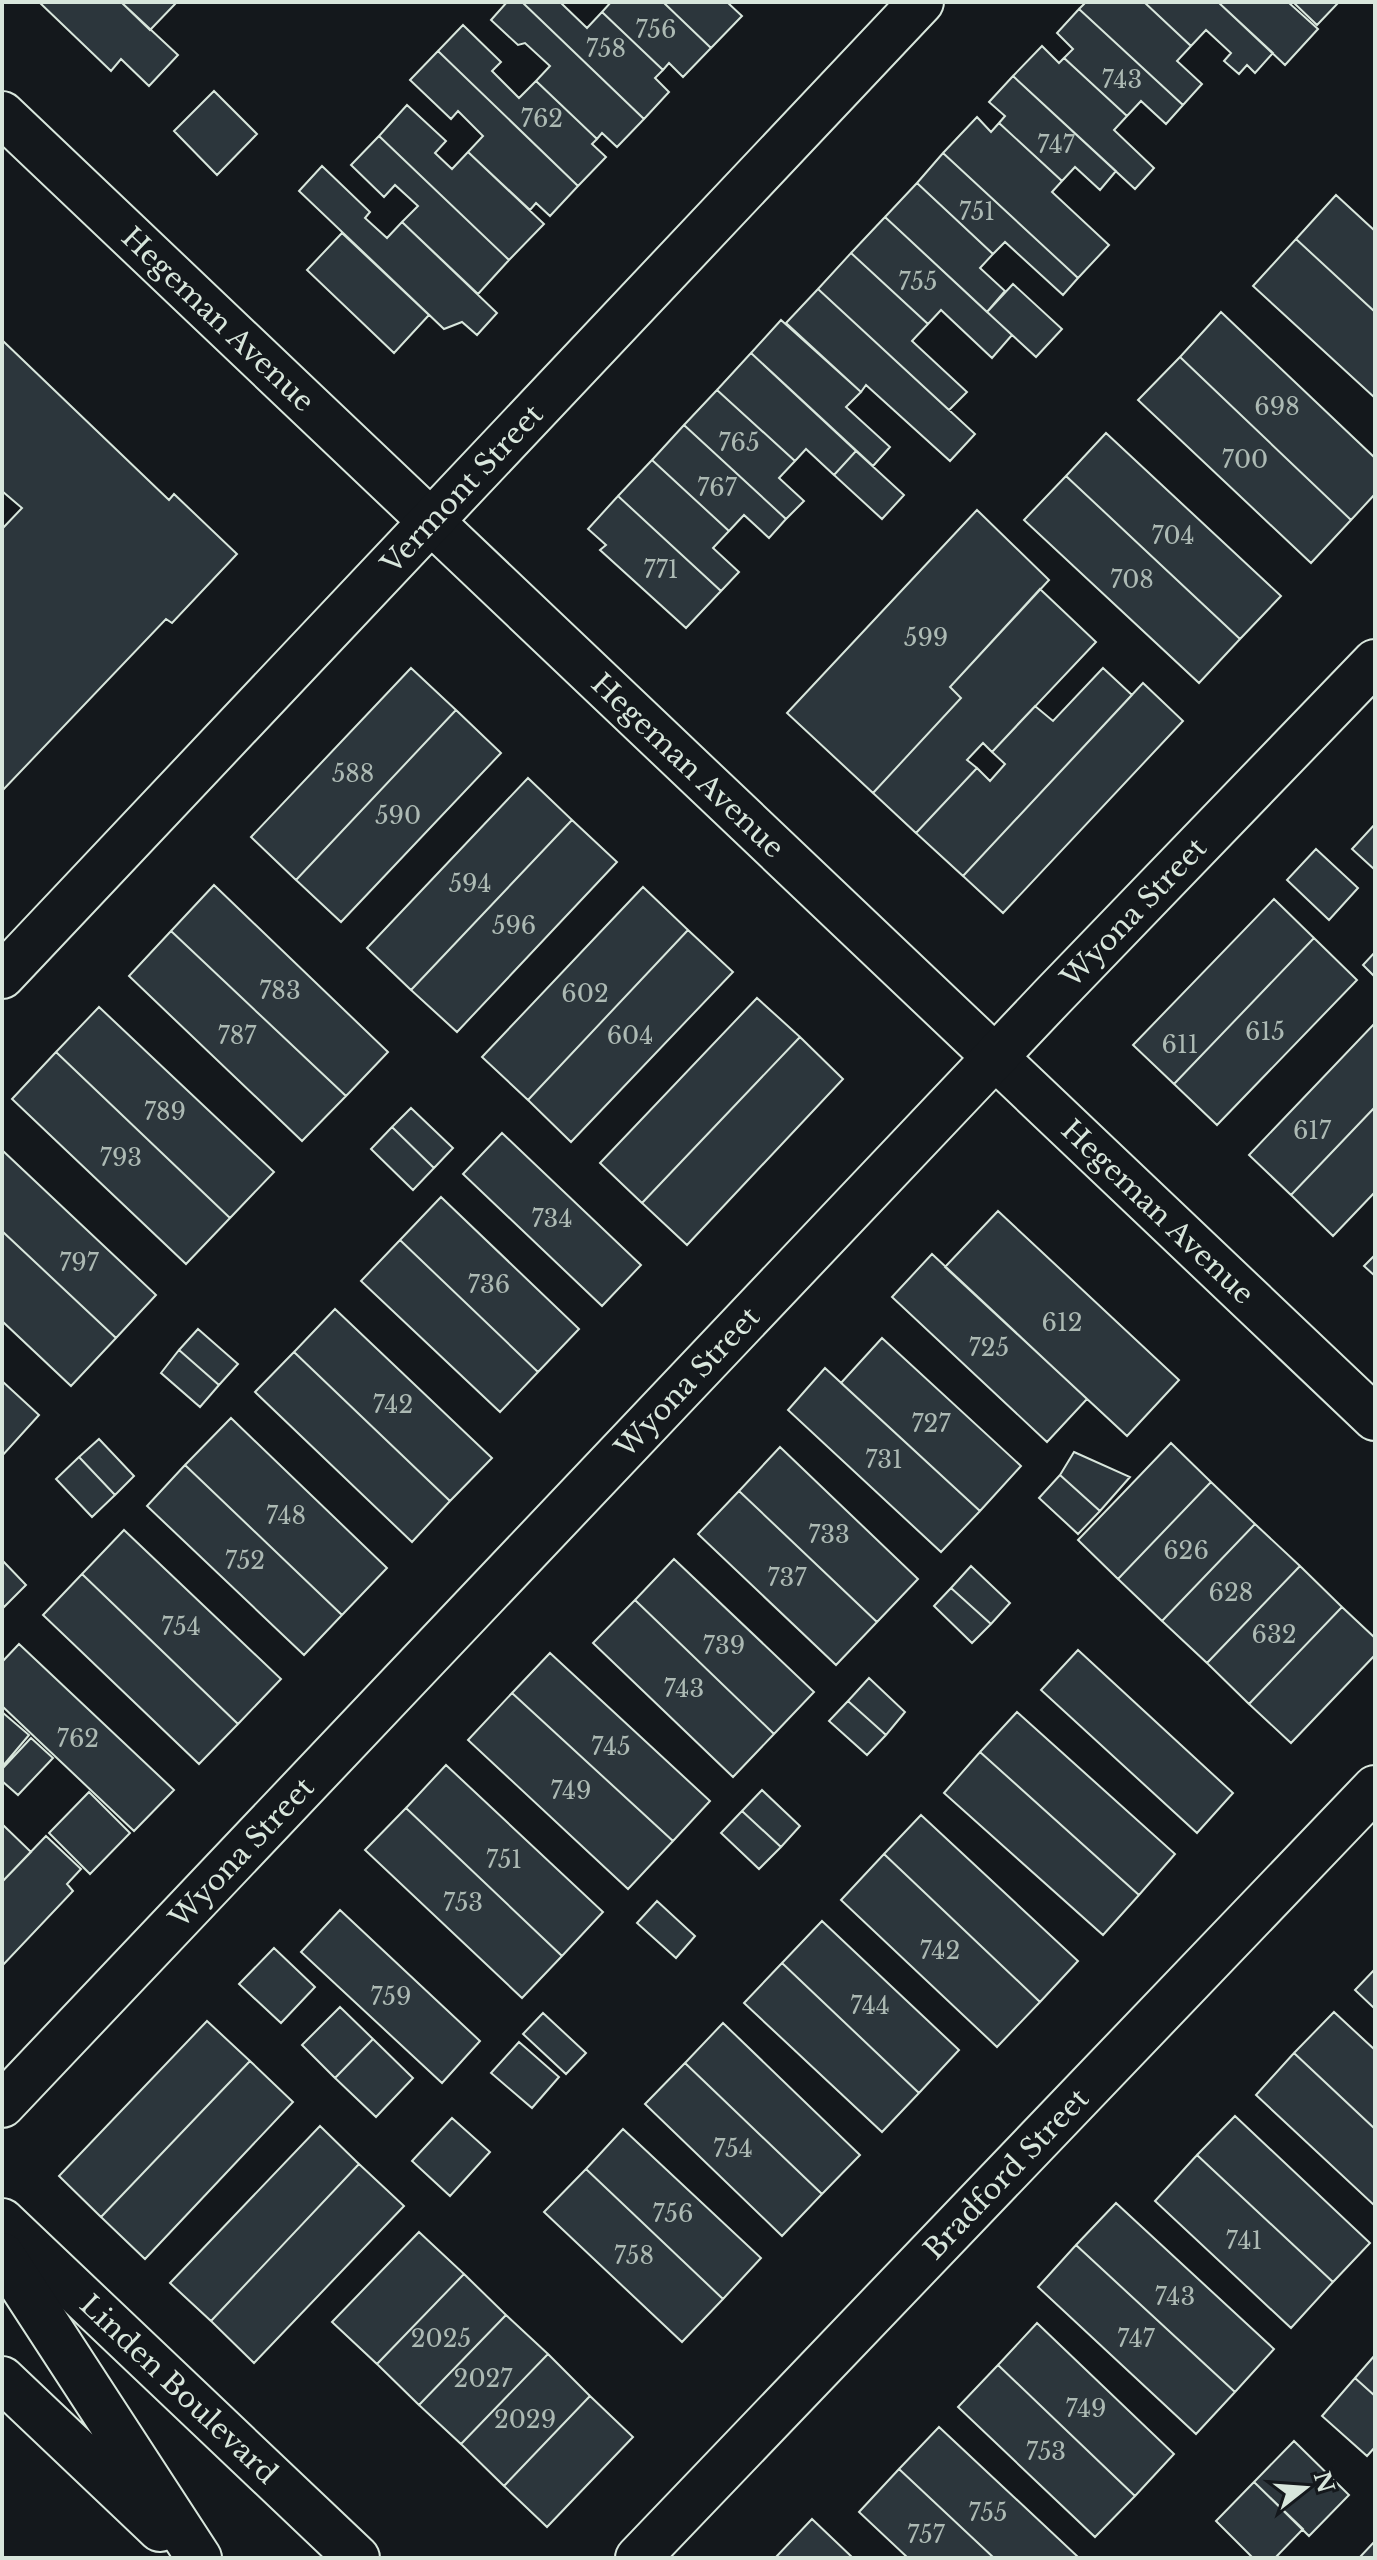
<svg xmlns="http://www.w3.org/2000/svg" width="1377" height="2560" viewBox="0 0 1377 2560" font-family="'Libre Baskerville',serif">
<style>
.building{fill:#2c363c;stroke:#d8e6dc;stroke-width:2}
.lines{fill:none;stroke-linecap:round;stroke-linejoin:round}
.street-casing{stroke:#d8e6dc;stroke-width:48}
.secondary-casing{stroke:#d8e6dc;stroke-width:48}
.highway-casing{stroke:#d8e6dc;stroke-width:48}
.street{stroke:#14181c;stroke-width:44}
.secondary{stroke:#14181c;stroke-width:44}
.highway{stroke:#14181c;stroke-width:44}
.labels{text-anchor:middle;stroke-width:6;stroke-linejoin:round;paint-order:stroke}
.number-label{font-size:24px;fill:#adbab4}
.street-label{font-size:28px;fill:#d8e6dc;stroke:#14181c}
</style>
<rect width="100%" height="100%" fill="#14181c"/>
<path class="building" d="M39,2h82l57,53 -29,31 -28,-27 -10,12z
M121,2h56l-27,28z
M507,2h15l122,117 -27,28 -15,-14 -5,6 -61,-58 14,-15 -25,-23 -7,2 -27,-25z
M522,2h38l27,26 15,-16 61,58 -8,8 14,14 -25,27z
M611,2h52l48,46 -28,29 -14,-14 -6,7 -61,-58z
M663,2h64l15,14 -31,32z
M1086,2h58l47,44 -14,15 25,23 -19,21 -104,-96z
M1144,2h74l55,51 -18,20 -8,-8 -8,9 -15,-13 7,-8 -25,-23 -15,16z
M1218,2h70l30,27 -33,36z
M1293,2h46l-22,23z
M1079,9l104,96 -17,19 -25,-23 -14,15 -63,-58 9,-9 -16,-16z
M463,25l38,37 -9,9 27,27 17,-17 61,58 -5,5 14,13 -28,29 -140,-135z
M1042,46l17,17 5,-5 63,58 -13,14 40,38 -19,21 -122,-113z
M438,51l140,135 -28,30 -14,-13 -6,7 -62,-58 15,-16 -25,-25 -7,8 -41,-39z
M1013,76l103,95 -16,19 -25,-23 -13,14 -63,-58 6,-7 -16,-14z
M214,91l43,43 -40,41 -43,-44z
M407,105l39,36 -11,12 17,16 16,-17 76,72 -35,36 -130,-124z
M977,117l14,15 8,-9 63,58 -10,11 57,53 -31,33 -135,-125z
M379,136l130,124 -31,34 -76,-72 16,-16 -23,-21 -11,12 -33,-32z
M943,153l135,125 -15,17 -58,-53 -12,12 -76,-71z
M322,166l48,46 -5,6 22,20 15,-16 95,91 -20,22 -15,-13 -18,7 -145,-138z
M917,183l76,71 -13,14 25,23 -18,21 -102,-95z
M1336,195l39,36v81l-79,-73z
M885,217l127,118 -20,23 -51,-48 -13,14 -77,-71z
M342,233l87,82 -35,38 -87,-83z
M1296,239l79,73v86l-122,-112z
M851,253l77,71 -16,17 55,51 -18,18 -131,-121z
M1013,284l49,45 -26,28 -49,-45z
M818,289l157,145 -25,27 -84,-76 -5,7 -75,-69z
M1221,312l154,146v36l-24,26 -171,-163z
M781,320l80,72 -15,15 44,40 -17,19 -122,-113z
M2,340l167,160 5,-6 63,60 -65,69 -6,-4 -164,172v-262l20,-21 -20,-17z
M751,353l105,98 -22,24 -28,-26 -11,12 -78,-71z
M1180,357l171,163 -40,43 -173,-163z
M717,390l78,71 -16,17 25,23 -18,18 -102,-94z
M684,425l102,94 -17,19 -25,-23 -15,16 -77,-71z
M1106,433l175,163 -41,43 -174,-163z
M856,451l48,44 -22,24 -48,-44z
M652,460l77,71 -16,17 26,24 -18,19 -103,-95z
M1066,476l174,163 -41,44 -175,-163z
M618,496l103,95 -35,37 -86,-78 6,-5 -18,-16z
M977,510l72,70 -99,107 11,11 -88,95 -86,-80z
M1040,589l56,53 -104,110 -9,-9 -16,17 10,8 -61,65 -43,-40 88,-95 -11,-11z
M411,668l45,42 -160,170 -45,-43z
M1103,668l29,27 -169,181 -47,-43 61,-65 13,13 15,-17 -13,-12 43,-46 18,15z
M1143,683l40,38 -180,192 -40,-37z
M456,710l45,43 -160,169 -45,-42z
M528,778l44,42 -161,170 -44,-42z
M572,820l45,42 -160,170 -46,-42z
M1375,824v46l-23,-21z
M1316,849l42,39 -29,32 -42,-40z
M214,885l174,167 -42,44 -175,-165z
M643,887l45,43 -160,170 -46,-43z
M1274,899l40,39 -140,146 -41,-39z
M688,930l45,42 -162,170 -43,-42z
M171,931l175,165 -44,45 -173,-165z
M1314,938l43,42 -140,145 -43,-41z
M1375,952v25l-12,-12z
M757,998l43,39 -158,166 -42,-40z
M99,1007l175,165 -44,46 -174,-166z
M1375,1023v84l-84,88 -42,-40z
M800,1037l43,42 -156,166 -45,-42z
M56,1052l174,166 -44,46 -174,-165z
M1375,1107v85l-42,44 -42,-41z
M411,1108l42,40 -19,20 -42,-41z
M392,1127l42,41 -21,22 -42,-41z
M502,1133l139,132 -39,41 -139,-132z
M2,1150l154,145 -40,43 -114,-107z
M441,1197l138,132 -41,43 -138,-132z
M998,1211l181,169 -52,56 -182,-169z
M2,1231l114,107 -45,48 -69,-65z
M400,1240l138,132 -38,40 -139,-131z
M932,1254l155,145 -40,43 -155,-145z
M1375,1255v21l-11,-10z
M335,1309l157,149 -42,43 -156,-149z
M198,1329l40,35 -19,21 -40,-35z
M882,1338l139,128 -41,45 -139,-128z
M179,1350l40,35 -19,22 -39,-34z
M294,1352l156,149 -38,41 -157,-150z
M825,1368l155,143 -39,41 -153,-142z
M2,1381l37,34 -37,41z
M231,1418l156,150 -45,47 -157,-150z
M99,1439l35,37 -19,19 -36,-38z
M1171,1443l40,39 -93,97 -40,-39z
M780,1447l138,132 -41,43 -138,-131z
M1074,1452l56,25 -30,34 -40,-36z
M79,1457l36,38 -23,22 -36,-38z
M185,1465l157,150 -38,40 -157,-149z
M1060,1475l40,36 -22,23 -39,-36z
M1211,1482l44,42 -93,97 -44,-42z
M739,1491l138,131 -41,43 -138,-131z
M1255,1524l45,42 -93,97 -45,-42z
M124,1530l157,149 -43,45 -156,-150z
M674,1559l140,133 -40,42 -139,-134z
M2,1560l24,25 -22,22 -2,-2z
M971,1566l39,37 -19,21 -40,-36z
M1300,1566l42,41 -93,97 -42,-41z
M82,1574l156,150 -39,40 -156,-149z
M951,1588l40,36 -19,19 -38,-37z
M635,1600l139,134 -41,43 -140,-134z
M1342,1607l33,31v17l-84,88 -42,-39z
M19,1644l155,146 -40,41 -132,-125v-44z
M1078,1650l155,143 -36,40 -156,-143z
M550,1653l160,148 -37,40 -161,-148z
M869,1678l36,34 -19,23 -38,-34z
M512,1693l161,148 -45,48 -160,-149z
M848,1701l38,34 -19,20 -38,-34z
M2,1712l27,23 -27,32z
M1017,1712l158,142 -36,41 -159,-143z
M31,1738l22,20 -35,37 -16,-14v-12z
M980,1752l159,143 -36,40 -159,-142z
M446,1765l157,147 -41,44 -156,-148z
M762,1790l38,36 -19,21 -39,-36z
M89,1792l41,41 -40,41 -41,-41z
M406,1808l156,148 -40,42 -157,-148z
M742,1811l39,36 -22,22 -38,-36z
M921,1815l157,146 -38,41 -156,-148z
M2,1824l29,28 -29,30z
M46,1836l35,33 -14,15 6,7 -71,75v-84z
M884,1854l156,148 -43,45 -156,-147z
M657,1901l38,35 -19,22 -39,-35z
M340,1910l140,131 -38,42 -141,-131z
M822,1921l137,129 -40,43 -137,-130z
M274,1948l41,39 -34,36 -42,-39z
M782,1963l137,130 -37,39 -138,-129z
M1375,1969v40l-20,-19z
M340,2007l33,32 -38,39 -33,-33z
M1334,2012l41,38v79l-81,-76z
M543,2013l43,40 -20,21 -43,-40z
M207,2021l43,40 -149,156 -42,-41z
M723,2023l137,132 -38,39 -137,-131z
M373,2039l40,39 -37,39 -41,-39z
M519,2042l40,35 -27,31 -41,-35z
M1294,2053l81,76v77l-119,-111z
M250,2061l43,41 -148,157 -44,-42z
M685,2063l137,131 -40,42 -137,-132z
M1235,2116l135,127 -37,39 -136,-127z
M452,2118l38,34 -40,44 -38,-35z
M320,2126l39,38 -148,157 -41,-38z
M623,2129l138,129 -38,41 -137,-130z
M1197,2155l136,127 -42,46 -136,-127z
M359,2164l45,42 -150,157 -43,-42z
M586,2169l137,130 -41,43 -138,-130z
M1116,2203l158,146 -39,43 -159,-147z
M419,2232l45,42 -87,90 -45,-42z
M1076,2245l159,147 -39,42 -158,-147z
M464,2274l42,41 -87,90 -42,-41z
M506,2315l42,39 -87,90 -42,-39z
M1037,2323l137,131 -39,42 -137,-131z
M548,2354l42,42 -86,90 -43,-42z
M1375,2355v41l-20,-18z
M998,2365l137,131 -40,41 -137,-130z
M1355,2378l20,18v51l-8,9 -45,-40z
M590,2396l43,41 -86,90 -43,-41z
M939,2427l138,129 -2,2h-81l-95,-89z
M1294,2441l55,54 -40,41 -55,-54z
M899,2469l95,89h-86l-49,-46z
M1254,2482l49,47 -28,29h-22l-37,-37z
M812,2519l41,39h-78z
M1375,2541v17h-16z"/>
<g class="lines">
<g class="street-casing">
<g id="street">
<path id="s1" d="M2,114l1373,1304"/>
<path id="s2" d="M2,976l919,-974"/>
<path id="s3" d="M2,2105l1051,-1109 322,-334"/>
<path id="s4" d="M638,2558l737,-770"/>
</g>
</g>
<g class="secondary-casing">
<g id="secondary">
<path id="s5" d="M2,2221l355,337"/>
</g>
</g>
<g class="highway-casing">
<path id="highway" d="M2,2255l197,303
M2,2379l158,150"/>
</g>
<use href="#street" class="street"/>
<use href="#secondary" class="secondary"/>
<use href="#highway" class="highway"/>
</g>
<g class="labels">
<g class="number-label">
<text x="656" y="38">756</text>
<text x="606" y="57">758</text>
<text x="1122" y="88">743</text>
<text x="542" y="127">762</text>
<text x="1056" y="153">747</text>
<text x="977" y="220">751</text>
<text x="918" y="290">755</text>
<text x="1277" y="415">698</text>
<text x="739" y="451">765</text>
<text x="1245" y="468">700</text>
<text x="717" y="496">767</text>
<text x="1173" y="544">704</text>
<text x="661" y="578">771</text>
<text x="1132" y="588">708</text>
<text x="926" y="646">599</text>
<text x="353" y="782">588</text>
<text x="398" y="824">590</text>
<text x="470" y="892">594</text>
<text x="514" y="934">596</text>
<text x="280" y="999">783</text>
<text x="585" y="1002">602</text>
<text x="1265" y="1040">615</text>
<text x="237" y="1044">787</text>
<text x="630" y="1044">604</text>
<text x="1180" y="1053">611</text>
<text x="165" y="1120">789</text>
<text x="1312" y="1139">617</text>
<text x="121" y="1166">793</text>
<text x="552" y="1227">734</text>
<text x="79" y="1271">797</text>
<text x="489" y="1293">736</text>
<text x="1062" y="1331">612</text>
<text x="989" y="1356">725</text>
<text x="393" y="1413">742</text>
<text x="931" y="1432">727</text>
<text x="884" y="1468">731</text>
<text x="286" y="1524">748</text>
<text x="829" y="1543">733</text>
<text x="1186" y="1559">626</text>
<text x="245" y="1569">752</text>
<text x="787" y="1586">737</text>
<text x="1231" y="1601">628</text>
<text x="181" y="1635">754</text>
<text x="1274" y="1643">632</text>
<text x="724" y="1654">739</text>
<text x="684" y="1697">743</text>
<text x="78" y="1747">762</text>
<text x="611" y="1755">745</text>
<text x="571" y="1799">749</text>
<text x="504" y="1868">751</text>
<text x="463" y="1911">753</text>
<text x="940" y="1959">742</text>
<text x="391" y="2005">759</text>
<text x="870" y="2014">744</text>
<text x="733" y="2157">754</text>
<text x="673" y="2222">756</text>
<text x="1244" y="2249">741</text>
<text x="634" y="2264">758</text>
<text x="1175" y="2305">743</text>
<text x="441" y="2347">2025</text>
<text x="1136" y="2347">747</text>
<text x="483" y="2387">2027</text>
<text x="1086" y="2417">749</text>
<text x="525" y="2428">2029</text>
<text x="1046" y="2460">753</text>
<text x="988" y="2521">755</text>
<text x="926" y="2543">757</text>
</g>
<g class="street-label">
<text dy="10" stroke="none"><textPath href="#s1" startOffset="298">Hegeman Avenue</textPath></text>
<text dy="10" stroke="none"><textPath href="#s2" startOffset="670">Vermont Street</textPath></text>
<text dy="10" stroke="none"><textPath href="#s1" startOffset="946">Hegeman Avenue</textPath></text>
<text dy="10" stroke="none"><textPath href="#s3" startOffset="1644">Wyona Street</textPath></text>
<text dy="10" stroke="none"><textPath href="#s1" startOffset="1594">Hegeman Avenue</textPath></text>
<text dy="10" stroke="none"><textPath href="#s3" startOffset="996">Wyona Street</textPath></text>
<text dy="10" stroke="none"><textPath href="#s3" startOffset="348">Wyona Street</textPath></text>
<text dy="10" stroke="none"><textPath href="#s4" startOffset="532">Bradford Street</textPath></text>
<text dy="10" stroke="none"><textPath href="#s5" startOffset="244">Linden Boulevard</textPath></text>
</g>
</g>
<rect width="1377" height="2560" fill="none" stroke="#d8e6dc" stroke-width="8"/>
<g transform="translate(1305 2488) rotate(73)" stroke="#14181c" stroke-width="6" paint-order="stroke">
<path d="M0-6L14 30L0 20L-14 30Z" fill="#d8e6dc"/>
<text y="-12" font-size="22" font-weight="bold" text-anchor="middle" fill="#d8e6dc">N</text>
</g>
</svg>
